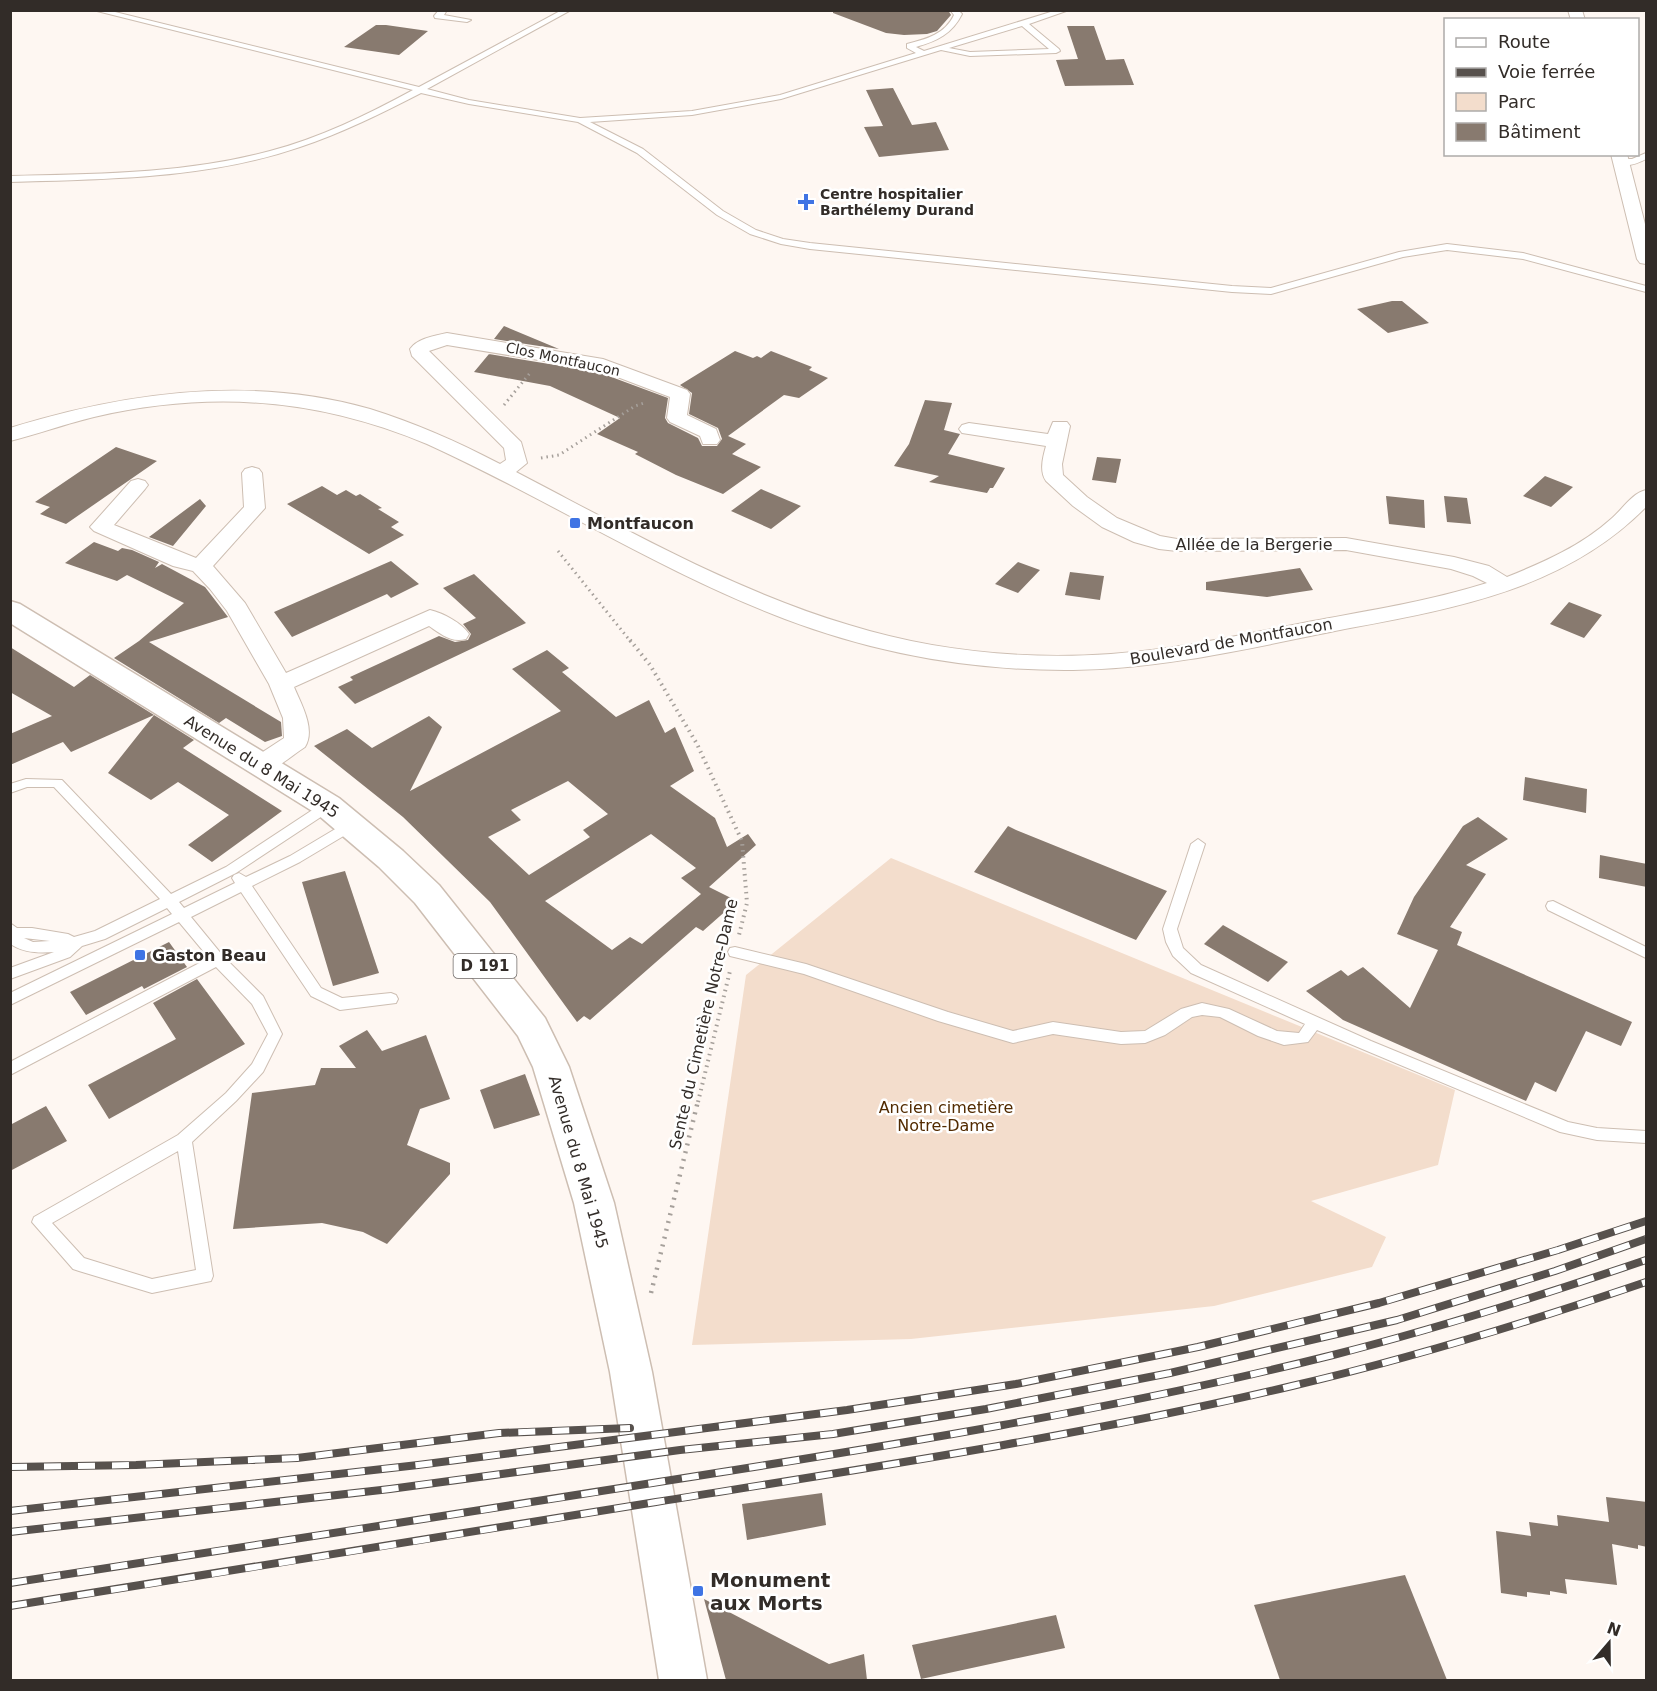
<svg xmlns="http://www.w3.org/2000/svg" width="1657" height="1691" viewBox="0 0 1657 1691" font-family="'DejaVu Sans',sans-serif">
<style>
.green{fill:#f3ddcc}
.building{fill:#887a6f;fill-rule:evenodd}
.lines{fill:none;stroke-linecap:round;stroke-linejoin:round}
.lane-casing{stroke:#cdbeb2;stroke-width:2}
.street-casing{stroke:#cdbeb2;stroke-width:2}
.primary-casing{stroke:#cdbeb2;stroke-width:3}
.path-far2{stroke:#a6a09b;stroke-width:3;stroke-dasharray:1.5 4;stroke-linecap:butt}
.path-far1{stroke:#a6a09b;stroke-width:4;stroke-dasharray:1.5 4.5;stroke-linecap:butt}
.path{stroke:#a6a09b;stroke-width:4.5;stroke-dasharray:2 6;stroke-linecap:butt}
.lane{fill:#fff;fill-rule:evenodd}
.street{fill:#fff;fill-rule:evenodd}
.primary{fill:#fff;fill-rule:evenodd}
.rail-casing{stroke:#57514d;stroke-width:8}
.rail{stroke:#fff;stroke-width:6;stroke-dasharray:17;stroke-linecap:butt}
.poi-dot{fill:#3f74e4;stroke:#fff;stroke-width:2}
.labels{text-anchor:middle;stroke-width:5;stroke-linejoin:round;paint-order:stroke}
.far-poi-label{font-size:14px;font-weight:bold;fill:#322c28;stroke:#fff;text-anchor:start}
.far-street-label{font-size:14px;fill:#322c28;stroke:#fff}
.shield{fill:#fff;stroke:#706b68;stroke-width:1.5}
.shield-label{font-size:15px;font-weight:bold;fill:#322c28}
.poi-label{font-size:16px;font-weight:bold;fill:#322c28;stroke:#fff;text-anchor:start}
.street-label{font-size:16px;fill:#322c28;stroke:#fff}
.park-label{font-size:16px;fill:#522b01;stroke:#fff}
.near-poi-label{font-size:20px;font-weight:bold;fill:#322c28;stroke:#fff;text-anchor:start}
</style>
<rect width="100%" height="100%" fill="#fef7f2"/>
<path class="green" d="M891,858l564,232 -17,75 -127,36 75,36 -14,30 -158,39 -303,33 -219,6 54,-370z"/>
<path class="building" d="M833,10h115l3,5 -14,16 -10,3 -23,1 -18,-2 -53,-20z
M376,25h10l42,6 -29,24 -55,-8z
M1067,26h27l12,34 18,-1 10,26 -69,1 -9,-26 22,-1z
M893,88l19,37 24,-3 13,28 -70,7 -15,-30 19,-1 -17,-36z
M1392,301h10l27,22 -41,10 -31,-24z
M504,326l55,23 -65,-10z
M735,351l18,7 4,-2 4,2 10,-7 41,16 -3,3 19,8 -29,20 -15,-3 -56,41 18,8 -14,10 29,13 -38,27 -47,-19 -41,-21 3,-2 -41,-18 23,-16 -70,-32 -76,-14 15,-18 -6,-1 115,19 70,26 -3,20 3,5 30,15 4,8h15l5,-7 -4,-11 -29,-14 3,-21 -12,-8z
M925,400l27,3 -8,27 16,4 -12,20 57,14 -12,20h-3l-3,5 -58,-11 10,-6 -45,-10 15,-22z
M116,447l41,14 -91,63 -26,-10 10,-7 -15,-5z
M1097,457l24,2 -5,24 -24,-3z
M1545,476l28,11 -22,20 -28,-11z
M322,486l15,9 9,-5 10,6 4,-2 22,14 -4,1 21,13 -8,5 13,8 -35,19 -82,-50z
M761,489l40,17 -30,23 -40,-18z
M1386,496l38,4 1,28 -36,-4z
M1444,496l23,2 4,26 -24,-2z
M200,499l6,7 -33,40 -24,-9z
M94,542l24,9 4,-3 10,2 27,12 -4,6 7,-4 43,23 23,30 -79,25 132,80 1,14 -17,6 -39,-24 -7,5 -105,-65 25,-17 45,-38 -57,-28 -10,6 -52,-18z
M391,561l28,23 -28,14 -4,-4 -95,43 -18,-25z
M1018,562l22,8 -22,23 -23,-9z
M1300,568l13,22 -46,7 -61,-7v-8z
M1070,572l34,4 -4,24 -35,-5z
M474,574l52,49 -171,81 -17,-17 15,-7 -3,-3 89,-41 16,6 13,-2 3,-6 -8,-10 13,-6 -33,-30z
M1569,602l33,13 -18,23 -34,-14z
M10,647l64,40 16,-12 64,40 -83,37 -8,-10 -53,23v-31l42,-18 -42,-24z
M547,650l22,18 -7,4 54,45 33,-17 16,33 10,-6 19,44 -24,15 45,32 12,29 21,-13 8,11 -47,42 28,14 -34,30 -7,-4 -106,93 -6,-4 -7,6 -87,-120 -87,-85 -89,-71 33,-17 25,19 57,-32 13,11 -32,64 151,-80 -49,-42zM568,781l40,33 -25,16 7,7 -61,38 -41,-38 33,-17 -10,-10zM651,834l45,34 -15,10 20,16 -59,50 -12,-7 -18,13 -67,-49z
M154,715l40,25 -11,8 99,63 -70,51 -24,-17 41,-30 -51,-33 -27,18 -43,-27z
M1525,777l62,12 -1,24 -63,-13z
M1478,817l30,22 -42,26 20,9 -36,53 12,5 -5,13 175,77 -11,24 -35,-15 -30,61 -21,-10 -9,19 -183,-81 -37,-29 35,-21 7,6 15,-9 47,41 28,-58 -41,-16 17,-37 49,-71z
M1008,826l8,4 151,61 -31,49 -162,-68z
M1600,855l47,9v23l-48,-9z
M345,871l34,102 -46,13 -31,-104z
M1223,925l65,37 -20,20 -64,-38z
M169,942l18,25 -43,22 -2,-3 -56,29 -16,-23z
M197,979l48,65 -136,75 -21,-34 88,-46 -23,-36z
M367,1030l15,21 44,-16 24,64 -30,10 -13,36 43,18v11l-63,70 -24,-12 -41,-9 -89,6 19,-136 63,-8 6,-17h35l-17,-22z
M525,1074l15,41 -46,14 -14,-39z
M46,1106l21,35 -57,30v-46z
M822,1493l4,32 -79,15 -5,-36z
M1606,1497l41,5v45l-9,-2v4l-26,-5 5,41 -52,-6 2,15 -17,-3v4l-23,-3v5l-26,-4 -5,-62 35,5 -2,-14 29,4 -1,-11 52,7z
M1405,1575l42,105h-167l-26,-75z
M704,1599l125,65 35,-10 3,26h-141z
M1056,1615l9,33 -144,31 -9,-34z"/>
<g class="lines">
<g class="lane-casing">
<path id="lane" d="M93,10h14l312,77 143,-77h9l-144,79 42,11 111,18 112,-7 88,-16 136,-42 -9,-5v-4c20,-5 38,-10 47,-29l-4,-5h8l4,4c-10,20 -25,27 -46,33l8,4 133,-41h12l-40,14 30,25 1,2 -4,2 -86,3 -29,-6 -160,49 -89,16 -102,7 53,27 80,62 33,19 27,9 27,4 422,43 39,2 128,-36 48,-8 76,9 123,33v6l-123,-33 -76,-9 -44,7 -132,37 -39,-2 -422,-43 -29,-5 -31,-10 -33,-19 -80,-62 -59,-31 -109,-18 -48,-11c-39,20 -79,40 -121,54 -93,32 -192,32 -290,35v-6c87,-2 175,-2 260,-25 50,-13 97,-36 143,-61zM1022,26l27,23 -79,3 -21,-4z
M439,10h8l-3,5 27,5 -4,2 -32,-4 -1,-2z
M1646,153v6c-9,5 -20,9 -29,3l4,-3h11z
M26,779l36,1 109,114 55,-27 97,-64h10l2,3 -2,3 -97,64 -57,29 5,6 51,-25 -3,-5 2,-3 5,-2 7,4 44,-21 57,-34 5,-2 7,5 -2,3 -57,34 -48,24 69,102 21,10 49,-5 5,2 2,4 -2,4 -56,7 -29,-14 -70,-104 -50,25 32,39 40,40 19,38 -19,38 -27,29 -44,41 21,134 -2,5 -59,12 -73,-22 -6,-2 -41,-47 2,-5 144,-82 48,-42 26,-29 16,-30 -16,-30 -36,-37 -206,108v-13l199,-104 -30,-36 -169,83v-12l162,-79 -5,-6 -62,31 -23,7 -12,11 -60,22v-11l44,-16c-15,1 -29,1 -42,-7l-2,-22 7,5h15l36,6 6,3 21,-6 65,-32 -106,-112h-27l-17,6v-9zM24,938l26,3 -17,1zM178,1151l18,119 -44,9 -68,-21 -32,-35z
M1198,839l7,5 -28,85 6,19 18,17 170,76 197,81 29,6 49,3v12l-49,-3 -37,-8 -243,-102 -9,12 -24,3 -26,-9 -38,-19 -18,-2 -10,2 -27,18 -20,8 -24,1 -68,-10 -40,9 -75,-22 -134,-47 -74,-18 -2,-4 2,-4 5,-1 71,17 142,48 65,19 40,-9 68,10 24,-1 36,-22 21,-6 27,6 48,22 22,2 6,-9 -114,-51 -18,-17 -7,-14 -3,-13 28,-85z
M1553,901l93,46v11l-98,-48 -2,-4 2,-4z"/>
</g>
<g class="street-casing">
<path id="street" d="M1568,10h14l3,10h-14z
M1611,154h16l19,74v36l-6,-1 -3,-4z
M447,333l156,26 84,31 3,4 -3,21 29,14 4,11 -3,4h-14l-3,-8 -30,-14 -3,-4 3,-21 -71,-27 -152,-25 -18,6 92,91 6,21 -11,9c108,56 216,118 333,153 84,26 175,35 262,29 68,-5 135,-20 202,-33 58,-11 117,-20 174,-38l-14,-7 -22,-7 -105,-19 -169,1 -18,-2 -25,-7 -32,-15 -29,-21 -27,-25c-7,-10 -3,-24 0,-35l-84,-13 -3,-4 3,-4 7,-2 79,11 5,-12h14l3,4 -8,38 1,11 24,22 30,21 43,18 17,3 169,-1 108,19 35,9 18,11c37,-15 74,-31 104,-58 11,-9 21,-26 35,-29v17c-80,81 -188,101 -296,121 -91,18 -184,41 -277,42 -98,1 -196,-16 -288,-51 -124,-47 -237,-120 -358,-175 -110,-46 -217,-54 -333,-27 -29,7 -56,17 -84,24v-13c116,-36 241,-53 360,-19 45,14 88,33 130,55l6,-4 -2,-12 -92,-92 -2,-7c8,-11 24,-13 37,-16z
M252,467l7,2 3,4 3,35 -52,58 32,37 41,70 144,-63c13,3 32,13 39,24l-3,5c-15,4 -25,-5 -37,-13l-135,61c7,17 22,42 11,60 -16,10 -33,29 -53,24l-3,-6 3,-6 32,-21 -1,-20 -14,-34 -42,-73 -17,-22 -17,-18 -20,-5 -79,-35 -4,-4 41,-46 7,-2 7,2 3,4 -3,4 -31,36 82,33 48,-51 -2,-34 3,-4z"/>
</g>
<g class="primary-casing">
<path id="primary" d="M10,601l10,3 319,194 64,53 36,34 106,133 24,49 45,136 38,169 55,308h-48l-49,-308 -36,-169 -41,-136 -15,-31 -103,-133 -36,-36 -62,-53 -307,-191z"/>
</g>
<path class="path-far2" d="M504,405l26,-32
M541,458l18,-3 76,-49 9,-3
M558,551l73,91"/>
<path class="path-far1" d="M630,640l20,25 47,79 45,97 5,62 -8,32
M698,1102l32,-131"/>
<path class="path" d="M651,1293l47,-192"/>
<use href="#lane" class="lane"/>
<use href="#street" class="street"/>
<use href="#primary" class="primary"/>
<g class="rail-casing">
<path id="rail" d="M10,1467l126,-2 161,-7 202,-25 131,-5
M10,1511l408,-46 429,-55 169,-26 182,-37 181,-44 179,-53 88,-29
M10,1532l380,-43 290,-39 153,-16 153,-25 184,-36 227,-53 158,-49 91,-32
M10,1583c218,-34 437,-67 655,-102 224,-35 448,-71 668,-126 106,-27 210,-60 313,-95
M10,1606c216,-34 431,-69 646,-104 213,-34 426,-66 636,-116 120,-28 237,-64 354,-104"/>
</g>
<use href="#rail" class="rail"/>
</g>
<g class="poi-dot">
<path d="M803 193h6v6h6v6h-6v6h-6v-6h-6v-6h6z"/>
<rect x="569" y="517" width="12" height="12" rx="3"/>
<rect x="134" y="949" width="12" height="12" rx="3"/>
<rect x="692" y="1585" width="12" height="12" rx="3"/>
</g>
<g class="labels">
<g class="far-poi-label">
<text x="820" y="199">Centre hospitalier<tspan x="820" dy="16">Barthélemy Durand</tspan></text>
</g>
<g class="far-street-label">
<text transform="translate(563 359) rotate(12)" y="5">Clos Montfaucon</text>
</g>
<rect class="shield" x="453.5" y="954" width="63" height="24" rx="4.5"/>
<g class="shield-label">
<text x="485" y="971">D 191</text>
</g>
<g class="poi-label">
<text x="587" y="529">Montfaucon</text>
<text x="152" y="961">Gaston Beau</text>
</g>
<g class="street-label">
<text x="1254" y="550">Allée de la Bergerie</text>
<text transform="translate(1231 641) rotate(-10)" y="6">Boulevard de Montfaucon</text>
<text transform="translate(262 766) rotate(32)" y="6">Avenue du 8 Mai 1945</text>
<text transform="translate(703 1024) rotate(-77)" y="6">Sente du Cimetière Notre-Dame</text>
<text transform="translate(579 1162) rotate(74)" y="6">Avenue du 8 Mai 1945</text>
</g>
<g class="park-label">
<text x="946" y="1113">Ancien cimetière<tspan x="946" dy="18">Notre-Dame</tspan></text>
</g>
<g class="near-poi-label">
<text x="710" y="1587">Monument<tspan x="710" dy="23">aux Morts</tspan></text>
</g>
</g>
<rect width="1657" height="1691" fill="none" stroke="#322c28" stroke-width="24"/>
<rect x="1444" y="18" width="195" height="138" fill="#ffffff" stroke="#adaba9" stroke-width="1.5"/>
<rect x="1456" y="38" width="30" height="9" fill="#ffffff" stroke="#adaba9" stroke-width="1.5"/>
<text x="1498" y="48" font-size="18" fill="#322c28">Route</text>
<rect x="1456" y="68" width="30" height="9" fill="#57514d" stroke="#adaba9" stroke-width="1.5"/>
<text x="1498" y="78" font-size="18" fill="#322c28">Voie ferrée</text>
<rect x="1456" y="93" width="30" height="18" fill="#f3ddcc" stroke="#adaba9" stroke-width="1.5"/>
<text x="1498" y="108" font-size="18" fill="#322c28">Parc</text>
<rect x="1456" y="123" width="30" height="18" fill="#887a6f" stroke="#adaba9" stroke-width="1.5"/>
<text x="1498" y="138" font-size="18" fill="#322c28">Bâtiment</text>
<g transform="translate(1609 1643) rotate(20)" stroke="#ffffff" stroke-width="4.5" paint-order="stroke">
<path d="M0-4.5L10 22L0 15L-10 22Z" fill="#322c28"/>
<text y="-9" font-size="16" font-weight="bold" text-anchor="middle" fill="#322c28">N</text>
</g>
</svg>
